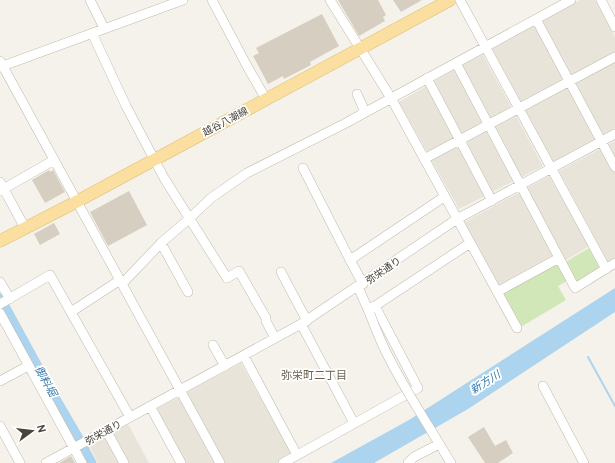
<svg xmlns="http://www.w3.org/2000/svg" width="615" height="463" viewBox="0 0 615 463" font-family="Overpass,'Noto Sans JP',sans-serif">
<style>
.residential{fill:#e9e4da}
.green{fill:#d2e7b7}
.water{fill:#acd4ee}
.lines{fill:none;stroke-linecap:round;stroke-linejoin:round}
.stream{stroke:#acd4ee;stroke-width:2}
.river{stroke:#acd4ee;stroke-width:11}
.building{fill:#d6cec1}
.minor-casing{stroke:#c0baae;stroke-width:10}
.major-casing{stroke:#e0bc6f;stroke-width:13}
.minor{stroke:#fff;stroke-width:9}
.major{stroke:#fadfa0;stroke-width:12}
.minor-bridge-casing{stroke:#c0baae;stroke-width:10;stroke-linecap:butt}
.minor-bridge{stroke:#fff;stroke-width:9}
.labels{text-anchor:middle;stroke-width:3.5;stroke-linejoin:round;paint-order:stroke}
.street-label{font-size:10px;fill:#494339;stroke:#fff}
.neighbourhood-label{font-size:11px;fill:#6c6151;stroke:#fff}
.water-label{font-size:11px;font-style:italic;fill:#347aaa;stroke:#fff}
</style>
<rect width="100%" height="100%" fill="#f5f2ec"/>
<path class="residential" d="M580,0h15l20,37v91l-62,34 -61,-114z
M482,53l61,113 -84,43 -60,-107z
M615,141v116l-7,5 -49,-91z
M549,176l40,70 -26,16 -3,-9 -63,33 -34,-63z
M241,363l51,91 -15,9h-54l-38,-70z
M179,397l37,66h-31l-29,-54z
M128,424l21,39h-20l-16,-31z
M106,435l16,28h-24l-9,-18z"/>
<path class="green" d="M589,248l10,19v3l-21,14 -14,-21z
M558,263l9,18 -9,5 8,14 -47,28 -18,-33 2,-3z"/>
<path class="water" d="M615,288v24l-147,97 -94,54h-43l78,-43z"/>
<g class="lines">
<path class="stream" d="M588,357l27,49"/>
<path class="river" d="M0,299l48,88 36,62v1l7,13"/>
</g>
<path class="building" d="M338,0h40l8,15 -3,2 2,4 -26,15z
M393,0h29l-21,12z
M322,14l17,32 -29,16 1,3 -27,14 -1,-3 -15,8 -15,-28 6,-3 -3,-5z
M49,170l1,2 3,-2 12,22 -20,11 -13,-23z
M129,191l18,34 -39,21 -18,-34z
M54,223l6,11 -20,11 -6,-11z
M484,427l11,19 11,-6 7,13 -15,10h-13l-17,-26z
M71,456l4,7h-16z"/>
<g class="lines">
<g class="minor-casing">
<path id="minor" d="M90,0l14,28
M212,0l35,66 16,28 4,4
M330,0l61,98 126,230
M460,0l146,269
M601,0l14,27
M536,19l79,148
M92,33l34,73 38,72 63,100 12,-7 27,47v3l9,17
M0,61l220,402
M456,63l119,225 40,-25
M0,67l183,-67
M427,78l65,123
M357,94l8,18
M424,159l191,-102
M303,168l47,92 13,24
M0,182l25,46
M0,191l54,-31
M161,243l27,49
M350,260l94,-63
M281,272l26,49
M0,282l10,17
M122,284l39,-41 29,-25 21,-20 36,-25 97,-49 227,-124
M358,287l12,27
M497,292l62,-34
M0,304l50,-29 80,142
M368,310l7,-4 95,-63
M71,312l49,-32
M0,313l82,150
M301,324l53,99
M213,345l12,21
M244,356l53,99
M0,381l28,-15
M543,386l41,77
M150,406l31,57
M0,426l20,37
M106,430l18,33
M437,440l14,23
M46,463l255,-139 156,-105 158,-85
M283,463l135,-75 -43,-82
M408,463l6,-6 25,-13"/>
</g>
<g class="major-casing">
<path id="major" d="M0,241l76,-39 374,-202"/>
</g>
<use href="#minor" class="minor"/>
<use href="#major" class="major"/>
<g class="minor-bridge-casing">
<path id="minor-bridge" d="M370,314c6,16 12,31 20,46 14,27 31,54 47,80"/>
</g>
<use href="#minor-bridge" class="minor-bridge"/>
</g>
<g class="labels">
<g class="street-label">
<text transform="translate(225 121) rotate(-28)" y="4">越谷八潮線</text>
<text transform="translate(383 270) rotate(-34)" y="4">弥栄通り</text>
<text transform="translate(103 432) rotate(-29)" y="4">弥栄通り</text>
</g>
<g class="neighbourhood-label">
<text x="314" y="379">弥栄町二丁目</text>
</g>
<g class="water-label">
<text transform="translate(46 381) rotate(61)" y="4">御料堀</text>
<text transform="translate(485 382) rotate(-32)" y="4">新方川</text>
</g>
</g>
<g transform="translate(32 431) rotate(75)" stroke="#ffffff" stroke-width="3" paint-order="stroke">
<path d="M0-3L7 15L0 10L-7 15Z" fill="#494339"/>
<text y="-6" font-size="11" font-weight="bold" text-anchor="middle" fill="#494339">N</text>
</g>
</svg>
